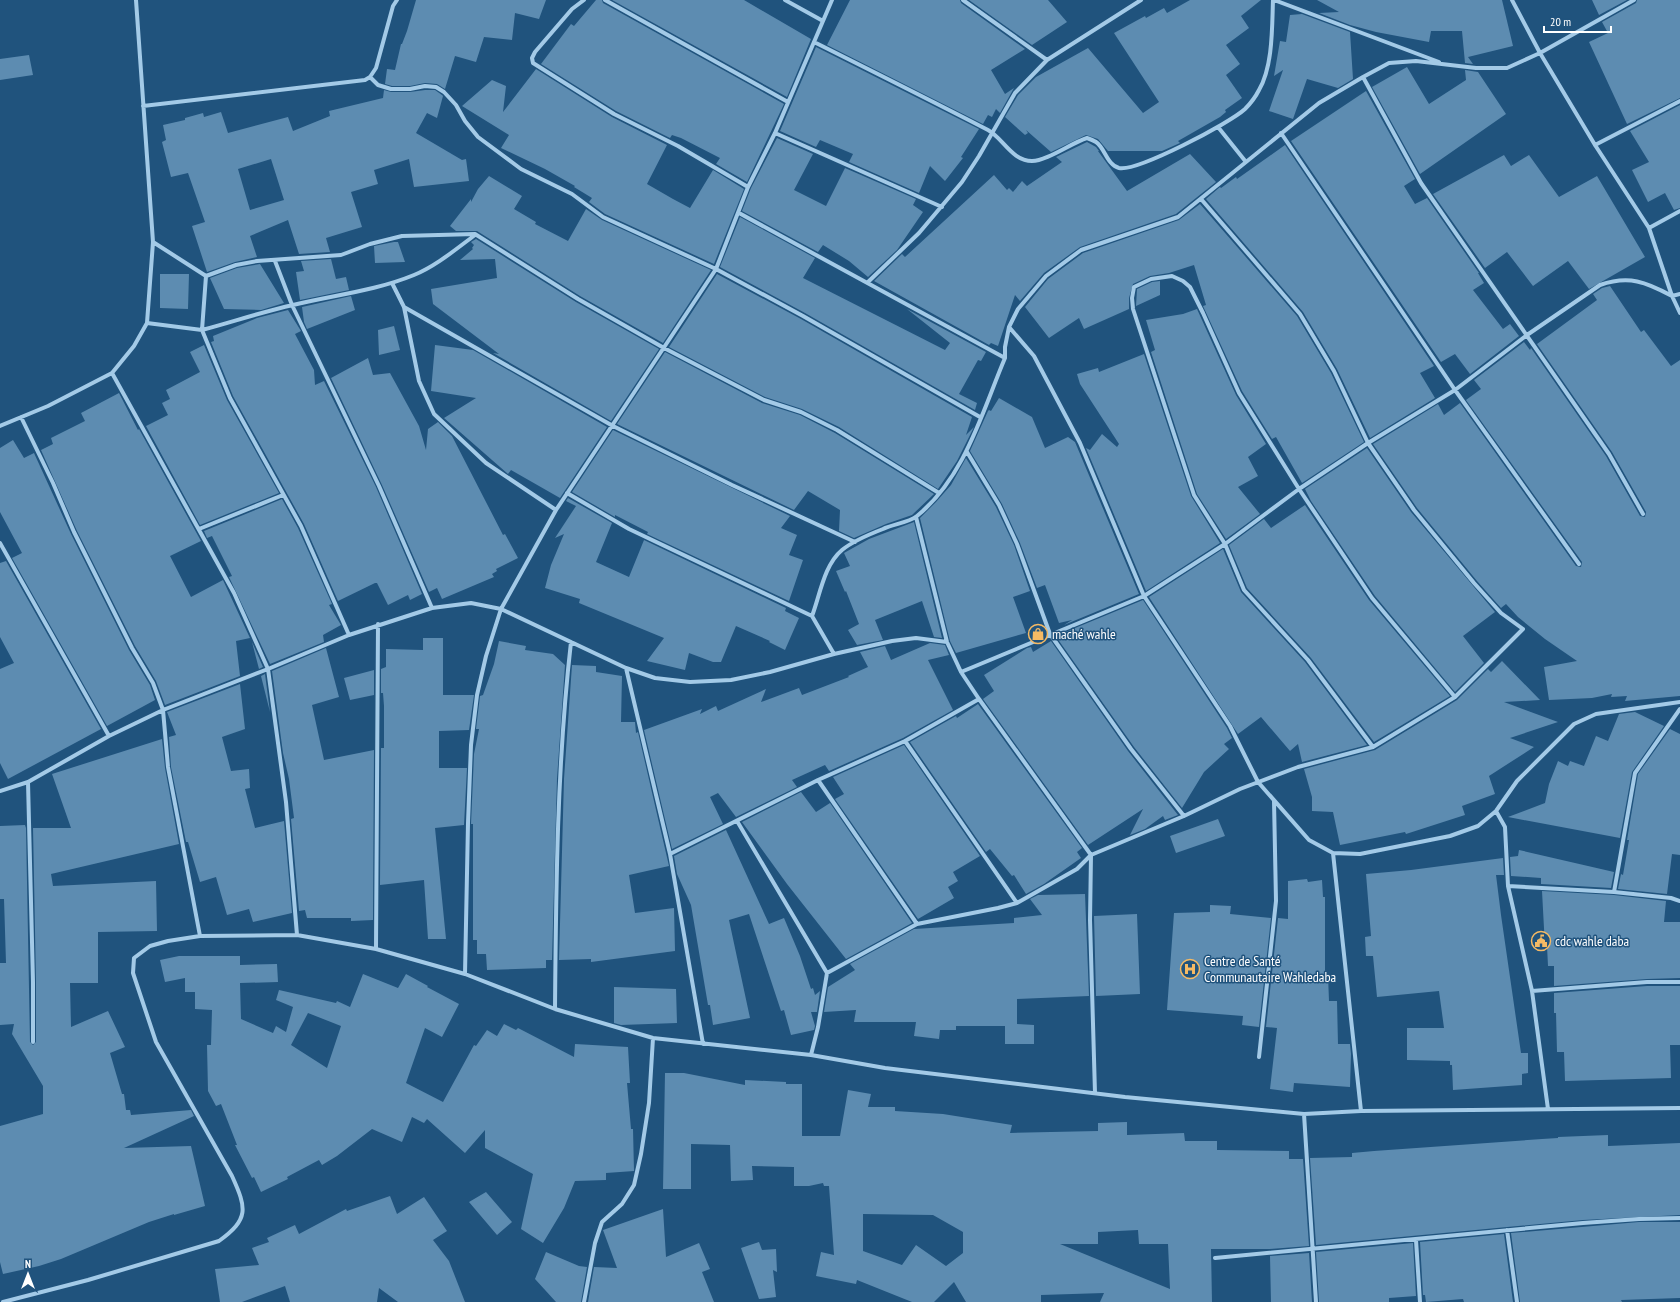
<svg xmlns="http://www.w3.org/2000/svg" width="1680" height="1302" viewBox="0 0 1680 1302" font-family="'PT Sans Narrow',sans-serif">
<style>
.building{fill:#5d8cb1;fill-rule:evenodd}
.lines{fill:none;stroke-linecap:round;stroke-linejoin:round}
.street{stroke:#a3cae7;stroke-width:4}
.labels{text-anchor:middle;stroke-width:3;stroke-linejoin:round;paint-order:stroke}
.poi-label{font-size:14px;fill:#fff;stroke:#20537d;text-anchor:start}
</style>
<rect width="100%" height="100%" fill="#20537d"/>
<path class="building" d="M416,0h130l-7,19 -24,-6 -3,27 -28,-3 -8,25 -21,-6 -10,33 -8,-5 -12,-1 -15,3h-18l-7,-2 2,-15 8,1 6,-26h1l5,-13z
M596,0h6l1,3 181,101 -37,78 -31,-18 4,-6 -39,-20 -9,-3 -2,3 -54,-27 -75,-47 30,-40 3,2z
M612,0h132l67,39 -24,58z
M850,0h110l1,3 64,46 -34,21 14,24 9,-6 -14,25 -4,-4 -4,8 -4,-2 -5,9 -156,-79z
M969,0h79l19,22 -35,23z
M1190,0h71l-20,16 8,12 -23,17 14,19 -14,11 16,23 -17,12 1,2 -6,5 -42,24 2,2 -18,8h-54l-10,-12 -12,-4 -35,17 -25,-22 2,3 -3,2 -20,-18 13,-22 18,-18 52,-29 55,65 16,-11 -45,-69 31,-17 1,2 18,-10 3,5z
M1317,0h185l11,46 -45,11 5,7 -8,-1 -3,-32h-31l-2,11 -53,-10 -26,-7 -31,-12 20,-1z
M1592,0h35l-28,15z
M1637,0h43v98l-53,26 -38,-82 19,-9 -6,-11 34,-19z
M1302,14l48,18 3,47 -15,9 -31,-9 -14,40 -24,-8 14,-41 -9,6 6,-35 6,1 4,-27z
M816,47l163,82 -18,28 2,1 -18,23 -15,-15 -11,27 -70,-31 4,-8 -33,-14 -4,7 -36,-16z
M29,55l4,20 -33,5v-21z
M1407,67l22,37 37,-24 -1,-10 13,2 28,42 -86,60 -48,-87z
M536,69l76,48 55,28 -20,39 26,15 17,9 23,-38 31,19 -30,75 -109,-50 -16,-12 3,-4 -18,-11 1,-1 -30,-17 -44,-21 8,-13 -47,-29 30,-26 14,6 -3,26z
M384,90l7,2h19l15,-2h10l7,5 1,1 -6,22 -10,-5 -11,20 46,27 4,-1 3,22 -55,6 -5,-28 -35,11 4,14 -27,8 11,35 -36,11 4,14 -31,2 -11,-34 -38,16 7,21 -22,5 -28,10 -15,-46 13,-4 -17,-49 -17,4 -9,-35 4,-2 -3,-15 22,-5v-2l18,-5 1,4 17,-5 7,21 60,-16 5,14 37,-15 -1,-5 54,-13zM271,159l13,41 -34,10 -12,-41z
M1366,91l49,88 -11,7 11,18 12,-6 52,75h-1l6,10 -11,7 30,39 7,-5 9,12 -49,38 -15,-20 -14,8 -150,-221z
M1680,105v103l-6,2 -9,-17 -17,9 -16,-32 17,-8 -19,-31z
M777,138l36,16 -19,36 32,16 19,-38 71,31 -3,6 10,7 -26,38 -29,27 -19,-16 -26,-16 -5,7 -76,-41 9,-23z
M1087,142l9,5 3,4h-1l29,40 63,-37 26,28 -40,32 -96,33 -36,26 -24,28 -5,-6 -17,51 -7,-3 -2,2 -115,-64 28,-27 3,3 89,-82 13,15 2,-2 4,4 9,-11 5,5 35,-24 -6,-5z
M1285,145l149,221 -14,7 15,25 -65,40 -33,-69 -34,-57 -97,-113 14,-12 1,1 15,-11 1,2z
M1504,155l7,11 18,-11 30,42 38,-21 48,81 -56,32 -21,-28 -35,25 -26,-34 -22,16 -52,-74z
M489,176l33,20 -8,13 22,13 -1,2 33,17 18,-32 16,11 109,50 -48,73 -83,-47 -103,-65h-21l-6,-5 21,-27v3l7,-13z
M1200,204l97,112 34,57 33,69 -62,41 -26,-46 -4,2 -30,-48 -39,-85 3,-1 -12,-40 -25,8 -19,3 -17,8 -4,14v11l-45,20 -5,-11 -30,20 -24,-31 23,-28 35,-26 96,-33z
M740,217l75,41 -12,20 142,72 5,-7 -43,-34 79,43 -5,9 -3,-1 -19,34 18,9 -2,7 -170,-97 -85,-46z
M476,239l100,63 83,47 -48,72 -118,-68 6,1 -66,-50 -2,-15 66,-11 -2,-19 -35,1 13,-11 -1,-1 2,-3 -3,-3z
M394,242h4l7,20 -30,1 -1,-17z
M331,259l5,20 10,-2 3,13 -49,10 -4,-28 8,-1 -3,-10z
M260,264l24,39 -23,7 -37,-1 -14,-31 27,-10z
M160,274h29l-1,35 -28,-1z
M717,274l84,45 171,98 -6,18 8,-8 -17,34 -19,28 -99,-62 -37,-18 -37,-12 -96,-50z
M1160,281v14l-24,11 1,-17 15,-7z
M1610,286l31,46 3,-2 27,36 9,-6v336l-55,5 2,-5 -16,1 1,-3 -20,4 -43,2 -5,-33 33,-6 -32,-22 -27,-22 -12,-13 -5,4 -24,-27 -60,-73 -44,-64 65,-40 6,11 16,-12 116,163 5,1 1,-5 -116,-162 15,-11 -7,-9 50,-38 6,8 1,-2 75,108 34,60 5,1 1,-5 -34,-60 -75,-108 60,-44 -4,-6 9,-6z
M351,296l4,14 -48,19 -3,-7 -2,-15z
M1197,309l39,86 30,49 -18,13 10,19 -20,11 22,27 -34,25 -29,-45 -46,-142 4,-2 -9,-30 37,-6z
M288,310l13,21 -6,3 19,36 1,15 9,-4 52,106 46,107 -12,6 -2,-5 -20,10 -11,-22h-2l-37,18 -34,-77 -71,-128 -22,-54 3,-1 -1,-5 44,-18z
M394,326l6,24 -21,5 -1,-25z
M204,345l23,55 52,93 -79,32 -54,-99 22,-11 -6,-12 8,-4 -4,-9 34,-18 -10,-20z
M435,345l38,5 134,77 -47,71 -49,-28 -3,4 -64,-56 32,-20 -45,-7z
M665,352l97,51 38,12 35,18 99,61 -22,21 -26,9 -32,14 -15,-7 1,-21 -32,-19 -14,19 -177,-86z
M1144,354l47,142 29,47 -74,48 -60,-143 4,2 12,-16 15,13 2,-3 -39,-60 -3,-10 21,-6 1,4z
M368,358l5,17 17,-2 29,53 7,24 2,-21 10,-7 14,14 51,99 2,-1 13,24 -22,11 1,2 -5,3 2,3 -52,22 -5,-11 -8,4 -47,-107 -51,-107z
M119,393l19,37 1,-1 62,112 -31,15 21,41 32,-17 27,58 -14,3 4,35 -75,29 -9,-24 -21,-35 -58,-115 -36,-81 12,-6 -2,-6 34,-17 -4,-8z
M999,398l33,19 13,31 23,-11 7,5 64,152 -75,31 8,-5 -13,3 -14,-38 -8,3 -17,-45 -18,-39 -32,-53 18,-40 1,-1 2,1z
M613,430l177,86 -9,12 16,7 -8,20 14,5 -14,41 -142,-67 1,-2 -33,-17v2l-43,-25z
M13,440l11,18 10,-5 37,81 58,116 21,35 5,15 -48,26 -95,-168 10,-5 -22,-41v-64z
M1367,448l44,64 84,100 -32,24 21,27 -29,29 -80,-96 -64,-95 -6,-12z
M966,458l30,49 18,38 16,46 -17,6 13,36 -70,20 -6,-12 -30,-123 16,-16 15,-17z
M568,498l44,25 -16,39 33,15 15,-37 142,68 -1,3 14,7 -14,32 -16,-8 1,-1 -34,-15 -15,36h-8l-24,-9 -4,17 -38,-9 17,-23 -85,-35 1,-4 -35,-11 6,-23 13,-31 -9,4 21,-32 -10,-5z
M282,499l16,29 34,76 -3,1 12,20 -18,10 1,7 -54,22 -41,-87 3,-1 -20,-40 -5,2 -3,-7z
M1305,505l64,95 81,96 -76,46 -63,-84 -64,-70 -18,-43 35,-26 7,9z
M914,522l28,116 -8,-1 -12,-36 -47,19 8,20 -26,5 -9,-15 11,-6 -13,-33 -1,1 -9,-21 14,-5 -6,-13 25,-14z
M1223,549l18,43 64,70 62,83 -65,17 -4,-18 -8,7 -29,-34 -23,17 -89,-137z
M6,561l95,168 -93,50 -8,-16v-94l14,-6 -14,-26v-74z
M1143,600l84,128 5,10 -8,6 5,5 -25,23 -22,36 -48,-61 -77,-109 6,-5z
M423,638h20v57h31l-5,35 -30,1v37h28l-3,57 -29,3 11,111h-18l-4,-59 -44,5 1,-137h3v-42l-1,-13h-2v-24l5,-2v-18l37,1z
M499,641l27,5 -1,4 28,4 12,11 -8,114 -5,181h-6v8l-59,2 -1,-16h-9v-14h-4v-116h-2l3,-70 5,-25h-3l4,-33 3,-1 11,-31z
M1051,641l77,110 50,64 -13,5 -2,-4 -18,13 -15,6 13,-26 -55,36 -105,-146 11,-8 -10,-16 43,-27 4,-1 2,5z
M252,642l11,25 -4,2z
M930,643l15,2 4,10 -21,5 25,50 -50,28 -74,33 -4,-6 -33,15 5,7 -61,30 -18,-24 -8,4 13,27 -51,25 -28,-119 58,-21 -2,5 16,-8 2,5 48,-22 -5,13 38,-14 3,7 47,-18 -1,-1 20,-9 -8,-15 25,-6 6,14z
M326,648l13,49 -27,8 12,55 50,-10 -1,170 -22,1v-3h-44l-2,-8 -6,1 -8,-92 3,-1 -5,-39 -6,-26 -11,-82z
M1502,661l38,39 -36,2 54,20 -48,16 24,9 -45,29 6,18 -33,12 3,9 -59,19 -1,-2 -65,13 -7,-33 -21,-1v-14l-8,-28 71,-19 82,-50 31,-31 3,3z
M572,665l24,1v6l26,4 -1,46h14l1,11 2,-1 31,134 -40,9 6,38 39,-5 1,43 -84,11v-3l-32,1 5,-181z
M374,670v25l-24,5 -6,-22z
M265,674l5,38 -9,-36z
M240,684l5,45 -23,8 9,34 18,-2 1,19 -5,1 10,39 29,-7 8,92 -39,9 -4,-13 -22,6 -11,-38 -16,5 -12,-40h-2l-15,-75 -2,-30 7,-2 -9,-23z
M978,704l104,144 -5,4 4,6 -37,26 -18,10 -12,-19 -2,1 -22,-27 -4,3 -76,-110 46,-26 1,2z
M1635,712l29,14 -32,46 -12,66 -112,-21 37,-14 4,-19 9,-23 10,5 2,-5 14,5 12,-30 12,5 11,-27z
M1670,729l10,5v121l-8,-1 -5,40 -49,-5 3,-15 2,1 6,-35h-2l11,-66z
M162,739l3,29 14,76 -128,30 2,12 103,-5 1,50 -59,1v51h-28l1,44 37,-16 17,36 -15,6 12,41h2l2,16h4l1,5 60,-5 3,6 -70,32 67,-2 14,60 -31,9v-1l-25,8 -88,37 -22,7 -36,8 -3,-12v-136l43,-12v-28l-31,-52 2,-10 -14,1v-62h6l-2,-64h-4v-73l25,-1 1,3 4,214 3,3 3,-3v-60l-3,-154h38l-19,-54z
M904,745l76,111 -27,16 5,9 -10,6 6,11 -36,21 -83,-120 9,-5 -11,-17z
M801,792l15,20 14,-9 82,120 -66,36 -59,-75 -45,-62z
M1218,819l7,17 -49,17 -6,-17z
M726,830l43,94 15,-6 16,38 11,33 2,-1 2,7 5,-4 -3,21h-6l4,14 -1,4 -23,5 -7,-25 -3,1 -32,-97 -20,6 21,98 -37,7 -3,-20h-2l-17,-100 -14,-31 -3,-18z
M1519,850l95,22 -3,16 -70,-4v-6l-30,-2 -1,-19 8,-1z
M1503,858l1,17h-8l5,40 20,138h7v20l-6,1v11l-69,5 -1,-25h-2v-4l-43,-1v-32h37l-5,-37 -62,6 -4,-41h-7l-1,-19 6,-1 -5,-62 45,-4z
M1307,879l1,3 14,-2 1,17h2v78h3l1,26h8l1,43h12l1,10 -1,33 -56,-4 -1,9 -23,-3 7,-61 -11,-1 12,-109 10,1v-38z
M1542,891l72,4 52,6 -2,21h16v56l-33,1 -93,7v-20h-6l-1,-20 -2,1z
M1085,894l4,102 -72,3v25l17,1v19h-29v-18h-49v4h-16l-1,9 -25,-3 2,-14h-62l2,-12 -32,2 4,-25 27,-17 -5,-6 64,-35 100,-6v-5l28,-3 -12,-16 8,-4z
M1210,905l21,1 -1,8 41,4 -12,109 -17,-2 1,-9 -76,-6 7,-97 36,-1z
M1137,914l3,80 -44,2 -2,-80z
M179,956h61v9l37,-1 1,18 -38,1 1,36 32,14 3,-7 10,6 7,-25 -17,-7 3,-10 57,13 1,-2 13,6 13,-33 35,14 8,-14 22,12 -1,1 32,17 -17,33 -17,-9 -19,55 37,19 31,-57 2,1 11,-16 10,6 7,-12 12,6 2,-2 56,29 1,-13 53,3 2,36h-3l4,46h2l1,42 -28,2v7l-31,1 -11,27 -21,35 -22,-14 12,-55 -48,-26v-18l-20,23 -38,-34 -3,4 -12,-6 -10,25 -30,-13 -35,27 -15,9 -3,-5 -32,17 1,2 -27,13 -7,-15 -2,1 -17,-33h2l-16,-41 -5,2 -8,-15 -1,-46h4l1,-35 -17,-1v-17h-10v-14l-20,4 -5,-22zM308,1013l33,13 -14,42 -36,-23z
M1647,986h33v59h-10l1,33 -106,3 -1,-29h-7l-1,-39h-2v-20z
M614,987l62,2 1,34 -56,2 -7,-2z
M665,1073h19l61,12v-5l41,2v2h16v52h38l8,-46 23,4 -3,13h27v4l48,3 69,11 -2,8 88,-2v-8l29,-1v13l57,-2 1,8h32v9l72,1v8h14l6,87 -39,3h-59l1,53h-112l4,-9 -63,2v7h-75l-12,-20 -20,20h-22l-55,-22 -1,4 -40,-8 5,-24 13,3 -5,-69h-5l-1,-3 -14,3h-15v-19l-42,-1 1,14 -22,1 -1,-36 -39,-1v45h-28zM863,1214l70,1 30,17v21l-17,13 -30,-21 -14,20 -39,-14zM1138,1230l1,14h29l2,45 -110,-45h38v-12z
M1608,1135v11l72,-3v72l-97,5 -267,25 -6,-87 42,-1v-4l22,-2 168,-12 16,-1v-1z
M486,1192l26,30 -15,13 -28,-33z
M390,1196l7,18 27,-17 23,34 -14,9 16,21 16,41h-67l-19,-14 -2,14h-87l-5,-16 -43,16h-22l-5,-33 44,-4 -7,-17 17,-6 -2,-4 28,-13 4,9 47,-25 1,2z
M663,1209l3,48 33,-14 11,26 -8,3 12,30h-126l6,-35 23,1 -14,-38z
M1639,1222h41v76l-59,2 1,2h-102l-9,-69z
M1504,1234l9,68h-49l-1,-3 -37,3 -1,-7h-2l-3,-53z
M759,1242l3,8 14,-1 1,23 -4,-2 3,27 -17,2 -18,-51z
M1413,1243l3,53 -27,2v4h-70l-3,-50z
M546,1252l33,14 8,1 -6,35h-25l-21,-23z
M1309,1253l3,49h-41l-1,-46z"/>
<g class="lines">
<path class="street" d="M584,0l-12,9 -37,43 -3,6 1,5 81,51 64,32 70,41
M605,0l183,102
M785,0l38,21
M963,0l84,60
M1274,0l165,62
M1512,0l28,53 55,92 54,83 23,68 8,17
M814,42c58,29 116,58 174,88 15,8 24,31 44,31 15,0 39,-18 55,-23 3,1 6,2 9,4 9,6 11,23 23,26 18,4 111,-45 126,-59 5,-5 11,-13 14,-19 14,-24 13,-63 14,-90
M370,77l8,8 13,4h19l15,-3 11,1 8,5 12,13 9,16 13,16 43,32 51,25 31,23 113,52 87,47 177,101
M1363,77l58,106 188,271 34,60
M143,106l222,-26 5,-3 6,-9 17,-62 4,-6
M1218,127l28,35
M775,133l167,74
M1281,133l174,257 124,174
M1595,145l85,-44
M739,213l266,145
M1649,228l31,-17
M153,242l53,34
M275,261l17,44 87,181 53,122
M868,282l51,-49 43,-51 17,-26 36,-63 32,-33 94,-60
M392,283l12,24 15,74 15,33 52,49 70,47
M1672,296l8,-2
M404,307l209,119 119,59 123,57
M147,323l55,7 4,-54 30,-11 21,-4 84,-6 29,-11 32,-8 73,-2 103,65 86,49 100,52 37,12 36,18 102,63
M1009,327l25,29 46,87 64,153 86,130 28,56 51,58 24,13 27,1 90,-18 28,-10 18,-15 21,-30 57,-57 22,-10 84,-12
M112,373l122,220 34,76 18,133 11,133
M21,417l32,66 21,49 58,116 21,35 10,27 5,57 32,169
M0,426l48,-20 64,-33 22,-27 13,-23 6,-81 -17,-242
M967,452l32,53 18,39 33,90 81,115 53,67
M567,493l62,36 183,87 22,38
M916,517l31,125 14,30 18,27 112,156 -1,65 5,173
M199,529l84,-34
M0,543l109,193
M812,616c8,-21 12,-51 30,-66 11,-9 28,-16 41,-21 10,-5 25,-6 34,-13 48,-39 65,-104 88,-158v-11l4,-20 9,-18 28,-33 35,-26 97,-33 141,-114 44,-26 26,-14 27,-2 60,7h31l33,-15 94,-53
M349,635l-48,-109 -71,-128 -28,-68c30,-8 60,-18 91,-25 41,-10 82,-14 121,-30 22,-9 42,-26 61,-40
M626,668l44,186 33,190
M961,672l183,-76 81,-52 74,-55 69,-46 87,-53 72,-55 73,-50c29,-10 46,-3 72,11
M905,741l112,162
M1373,747l-65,-87 -64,-70 -19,-46 -31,-49 -61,-186 -1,-11 2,-11 17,-8 21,-3 11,5 7,6 13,26 36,80 60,96 73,109 83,99
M818,780l99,144
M28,782l5,200v60
M0,791l28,-9 81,-46 54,-26 105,-41 81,-34 83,-27 39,-5 30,6 125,59 29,10 35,4 41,-2 39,-8 64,-18 58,-13 24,-3 31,4
M1496,811l9,16 3,59 24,105 16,118
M737,821l90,152 -9,54 -7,28
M1333,853l28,258
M670,854l148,-74 87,-39 74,-42
M1508,886l106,6 57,6 9,3
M1614,892l21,-119 45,-64
M376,949l2,-325
M827,973l90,-49 81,-16 19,-5 60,-34 14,-14 93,-39 56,-27 58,-22 75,-20 82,-50 68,-68 -22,-16 -27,-30 -60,-73 -46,-67 -34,-72 -34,-57 -99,-115
M465,974l3,-151 3,-78 6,-50 9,-39 15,-47 55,-99 160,-241 32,-82 27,-54 57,-133
M1532,991l115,-9h33
M555,1009c1,-123 2,-245 16,-367
M1259,1057l17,-156 -2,-100
M1304,1114l12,188
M1507,1230l10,72
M1416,1240l4,62
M1215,1258l368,-35 56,-4 41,-1
M3,1302l85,-22 131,-39c30,-22 28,-32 13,-65l-76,-134 -23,-69 1,-15 16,-12 18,-5 32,-5 97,-1 79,14 89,25 90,35 98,29 158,17 74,13 240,29 179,17 57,-3 319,-3
M584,1302l11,-59 7,-21 20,-18 12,-19 7,-31 8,-51 4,-65"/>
</g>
<defs>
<g id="shop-ring" transform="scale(1)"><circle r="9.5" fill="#20537d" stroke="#f5ba64" stroke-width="1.5"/><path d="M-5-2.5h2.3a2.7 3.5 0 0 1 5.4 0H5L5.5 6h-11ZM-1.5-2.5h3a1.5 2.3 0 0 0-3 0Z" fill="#f5ba64"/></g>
<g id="civic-ring" transform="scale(1)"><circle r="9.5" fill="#20537d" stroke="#f5ba64" stroke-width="1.5"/><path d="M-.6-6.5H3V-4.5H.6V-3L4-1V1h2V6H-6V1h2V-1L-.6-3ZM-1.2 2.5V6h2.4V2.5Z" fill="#f5ba64"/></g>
<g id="hospital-ring" transform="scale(1)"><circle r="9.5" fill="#20537d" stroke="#f5ba64" stroke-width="1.5"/><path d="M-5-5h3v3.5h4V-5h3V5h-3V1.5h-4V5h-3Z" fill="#f5ba64"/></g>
</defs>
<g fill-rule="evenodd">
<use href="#shop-ring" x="1038" y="634"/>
<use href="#civic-ring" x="1541" y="941"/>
<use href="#hospital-ring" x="1190" y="969"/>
</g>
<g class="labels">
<g class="poi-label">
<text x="1052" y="639">maché wahle</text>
<text x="1555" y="946">cdc wahle daba</text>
<text x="1204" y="966">Centre de Santé<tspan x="1204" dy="16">Communautaire Wahledaba</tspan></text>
</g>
</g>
<g transform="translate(28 1274)" stroke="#20537d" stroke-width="3" paint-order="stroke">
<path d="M0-3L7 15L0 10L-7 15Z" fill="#ffffff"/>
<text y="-6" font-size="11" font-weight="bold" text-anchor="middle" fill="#ffffff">N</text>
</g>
<path d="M1544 26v6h67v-6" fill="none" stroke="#ffffff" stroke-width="2"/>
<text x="1550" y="26" font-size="12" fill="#ffffff" stroke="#20537d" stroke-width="3" paint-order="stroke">20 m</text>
</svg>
